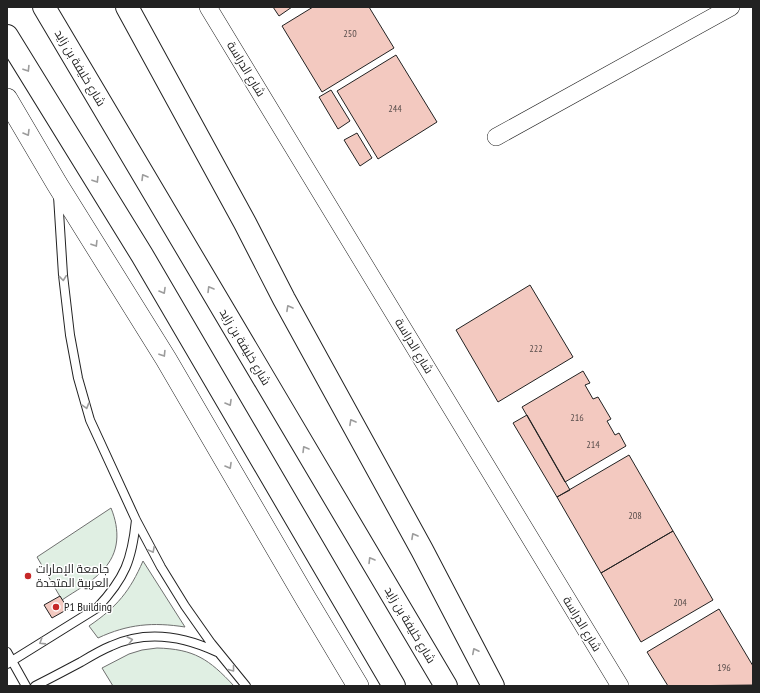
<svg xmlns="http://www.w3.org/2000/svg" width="760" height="693" viewBox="0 0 760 693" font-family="'PT Sans Narrow',Cairo,sans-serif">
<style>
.green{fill:#e0efe3;stroke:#6f6f6f}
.building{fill:#f3c9c0;stroke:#222}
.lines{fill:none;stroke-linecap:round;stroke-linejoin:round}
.service-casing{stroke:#222;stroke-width:10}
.minor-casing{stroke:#222;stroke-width:18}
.tertiary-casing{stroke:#222;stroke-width:22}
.trunk-casing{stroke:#222;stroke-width:24}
.service{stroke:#fff;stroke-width:8}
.minor{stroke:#fff;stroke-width:17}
.tertiary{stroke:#fff;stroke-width:21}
.trunk{stroke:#fff;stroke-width:22}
.oneway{stroke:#9c9c9c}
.poi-dot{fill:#c62828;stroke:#fff;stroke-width:1.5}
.labels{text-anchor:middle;stroke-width:3;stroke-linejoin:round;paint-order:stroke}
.number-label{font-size:10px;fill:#564c4a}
.street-label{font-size:12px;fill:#222;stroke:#fff}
.poi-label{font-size:12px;fill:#222;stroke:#fff;text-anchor:start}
</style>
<rect width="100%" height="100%" fill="#fff"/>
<path class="green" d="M111,508c9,22 9,45 -9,63 -11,12 -27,20 -40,29l-25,-43z
M143,561l42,66c-32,-5 -57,-3 -87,11l-9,-12c28,-19 41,-35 54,-65z
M157,648c37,1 52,11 77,38h-121l-11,-18 27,-14 13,-4z"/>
<path class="building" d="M273,7h19l-13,9z
M313,7h56l25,41 -72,44 -40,-66z
M396,55l41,67 -59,37 -41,-68z
M331,90l19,31 -12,8 -19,-32z
M357,133l15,25 -12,8 -16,-26z
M530,285l43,72 -75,45 -42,-72z
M583,371l7,12 -5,2 8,14 5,-2 13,22 -4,2 8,14 4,-2 7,13 -61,36 -43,-75z
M527,415l43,75 -13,7 -44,-74z
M629,455l44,76 -72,42 -44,-76z
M673,531l40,69 -72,42 -40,-69z
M60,596l8,13 -16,9 -8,-13z
M719,609l34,57v19l-85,1 -21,-34z"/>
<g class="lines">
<g class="service-casing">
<path id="service" d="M58,196l5,79 7,60 8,43 12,42 46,100 25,47 24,39 26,37 35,43
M7,652l19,34
M7,664l90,-56c28,-30 35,-48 39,-88
M35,686c16,-8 31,-16 46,-24 10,-6 20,-12 30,-16 35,-16 72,-10 106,6"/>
</g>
<g class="minor-casing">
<path id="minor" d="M208,7l412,679
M496,137l235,-130"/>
</g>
<g class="tertiary-casing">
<path id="tertiary" d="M7,99l50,85 109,175 140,240 52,87"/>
</g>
<g class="trunk-casing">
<path id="trunk" d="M44,7l402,679
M127,7l118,216 39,76 138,251 71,136
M7,36l135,219 252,431"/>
</g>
<use href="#service" class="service"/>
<use href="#minor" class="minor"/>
<use href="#tertiary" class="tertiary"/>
<use href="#trunk" class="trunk"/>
</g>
<defs><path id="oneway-chevron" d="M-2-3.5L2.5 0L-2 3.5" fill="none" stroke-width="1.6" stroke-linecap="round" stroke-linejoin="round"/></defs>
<g class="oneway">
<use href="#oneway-chevron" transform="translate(27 69) rotate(58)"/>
<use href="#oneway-chevron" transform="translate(27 133) rotate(59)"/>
<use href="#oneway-chevron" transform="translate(144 177) rotate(-121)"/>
<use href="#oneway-chevron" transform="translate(96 180) rotate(58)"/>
<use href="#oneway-chevron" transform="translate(95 244) rotate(58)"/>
<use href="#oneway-chevron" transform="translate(63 278) rotate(84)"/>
<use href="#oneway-chevron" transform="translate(210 289) rotate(-121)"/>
<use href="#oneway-chevron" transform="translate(163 291) rotate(60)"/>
<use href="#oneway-chevron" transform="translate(289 308) rotate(-119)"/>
<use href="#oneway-chevron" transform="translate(163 354) rotate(58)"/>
<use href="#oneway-chevron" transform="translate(229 403) rotate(60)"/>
<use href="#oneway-chevron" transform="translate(86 406) rotate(74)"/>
<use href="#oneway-chevron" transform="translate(352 422) rotate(-119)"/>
<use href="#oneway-chevron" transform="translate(305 449) rotate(-121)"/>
<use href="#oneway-chevron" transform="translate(229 466) rotate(60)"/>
<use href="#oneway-chevron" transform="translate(414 536) rotate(-119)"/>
<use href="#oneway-chevron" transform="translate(152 550) rotate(62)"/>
<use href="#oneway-chevron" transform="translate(371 560) rotate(-121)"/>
<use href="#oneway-chevron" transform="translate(130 640) rotate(-14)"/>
<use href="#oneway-chevron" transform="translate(42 642) rotate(148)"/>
<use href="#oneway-chevron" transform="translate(475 651) rotate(-117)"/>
<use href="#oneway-chevron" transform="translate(232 669) rotate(52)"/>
</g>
<g class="poi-dot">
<circle cx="28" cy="576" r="4"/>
<circle cx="56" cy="607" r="4"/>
</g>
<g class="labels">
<g class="number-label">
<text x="350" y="37">250</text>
<text x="395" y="112">244</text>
<text x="536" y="352">222</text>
<text x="577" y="421">216</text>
<text x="593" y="448">214</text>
<text x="635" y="519">208</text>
<text x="680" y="606">204</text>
<text x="724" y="671">196</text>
</g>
<g class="street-label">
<text transform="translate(80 68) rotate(59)" y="4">شارع خليفة بن زايد</text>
<text transform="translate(246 69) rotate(59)" y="4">شارع الدراسة</text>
<text transform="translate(414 346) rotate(59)" y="4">شارع الدراسة</text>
<text transform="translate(245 347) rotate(59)" y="4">شارع خليفة بن زايد</text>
<text transform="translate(582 624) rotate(59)" y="4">شارع الدراسة</text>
<text transform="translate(410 625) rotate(59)" y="4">شارع خليفة بن زايد</text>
</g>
<g class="poi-label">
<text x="36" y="573">جامعة الإمارات<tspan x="36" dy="14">العربية المتحدة</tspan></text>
<text x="64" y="611">P1 Building</text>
</g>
</g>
<rect width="760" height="693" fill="none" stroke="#222222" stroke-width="16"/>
</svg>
